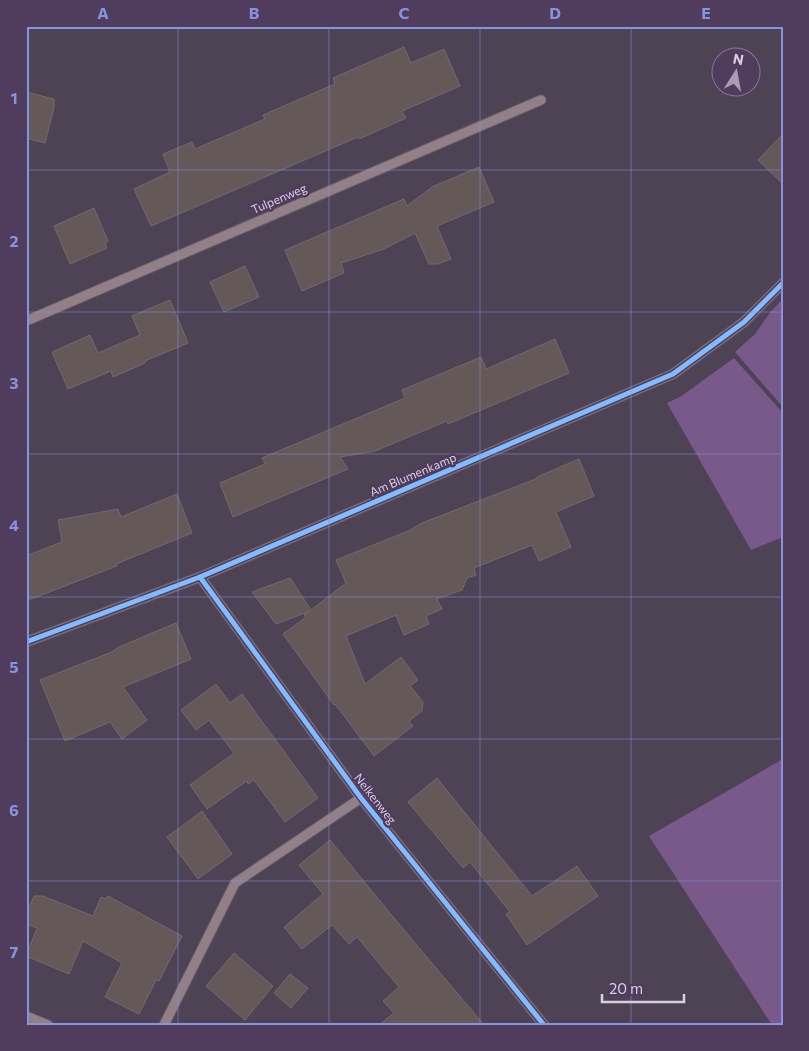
<svg xmlns="http://www.w3.org/2000/svg" width="809" height="1051" viewBox="0 0 809 1051" font-family="Commissioner,sans-serif">
<style>
.green{fill:#78598a}
.building{fill:#645858;stroke:#736a6c}
.lines{fill:none;stroke-linecap:round;stroke-linejoin:round}
.minor-casing{stroke:#696070;stroke-width:11}
.minor{stroke:#938087;stroke-width:9}
.cycleway-casing{stroke:#503c5c;stroke-width:8}
.cycleway{stroke:#80bcff;stroke-width:5}
.grid{fill:none;stroke:#8594de;stroke-width:1;stroke-opacity:0.55}
.labels{text-anchor:middle;stroke-width:5;stroke-linejoin:round;paint-order:stroke}
.street-label{font-size:12px;fill:#dacee2;stroke:#503c5c}
.neatline{fill:none;stroke:#8594de;stroke-width:2}
.grid-label{font-size:16px;text-anchor:middle;font-weight:bold;fill:#8594de}
</style>
<rect width="100%" height="100%" fill="#4e4355"/>
<path class="green" d="M783,299v108l-48,-55 20,-18 17,-24z
M734,358l49,55v124l-32,13 -84,-147 13,-6z
M783,759v266h-11l-123,-189z"/>
<path class="building" d="M404,47l7,16 33,-14 16,37 -58,25 4,7 -47,21 -1,-2 -207,89 -17,-37 36,-17 -7,-18 29,-12 3,7 70,-30 -2,-4 72,-31 -2,-6z
M26,92l28,7v9l-9,35 -19,-5z
M783,134v50l-25,-24z
M479,167l15,35 -57,24 14,33 -13,5h-9l-14,-31 -31,16 -43,14 3,10 -42,18 -17,-41 119,-51 3,7 25,-19z
M94,208l14,33 -3,1 2,6 -37,16 -16,-38z
M245,266l14,31 -35,15 -14,-30z
M170,300l18,43 -43,18v2l-32,14 -2,-6 -43,18 -16,-37 38,-17 8,18 42,-18 -8,-19z
M555,339l14,34 -121,51 -1,-3 -72,30 -35,6 8,12 -115,48 -13,-34 45,-19 -3,-6 143,-60 -3,-8 79,-33 5,12z
M579,459l15,37 -38,16 15,35 -32,14 -7,-16 -58,23 2,7 -9,3 -5,12 -25,9 5,10 -16,7 3,8 -25,11 -8,-20 -50,21 19,48 36,-27 17,23 -8,6 13,16 -1,9 -13,10 4,5 -39,30 -39,-52 -1,1 -51,-71 23,-17 -2,-2 6,-4 -34,13 -24,-32 38,-14 21,32 35,-27 -10,-23 72,-29 14,-8 116,-45 -1,-1z
M177,494l15,39 -76,31 1,2 -91,35v-45l36,-14 -4,-22 60,-11 3,8z
M176,623l15,36 -68,28 24,33 -25,19 -12,-17 -45,19 -25,-61 72,-28 7,-5z
M216,684l14,19 12,-9 76,104 -33,24 -31,-42 -6,4 -1,-3 -40,28 -17,-24 44,-32 -25,-33 -13,10 -15,-20z
M437,778l95,118 45,-30 21,30 -71,49 -21,-31 4,-2 -40,-50 -7,6 -55,-66z
M202,811l30,43 -34,25 -31,-42z
M330,840l64,78 90,107h-105l15,-12 -11,-12 16,-14 -42,-50 -8,7 -17,-19 -30,24 -18,-22 39,-33 -24,-29z
M34,896h9l50,20 8,-19 5,2 2,-3 74,40 -23,45 -3,-1 -17,34 -34,-17 17,-34 -39,-22 -14,33 -43,-18 11,-28 -11,-4v-10z
M234,953l39,33 -28,34 -39,-34z
M290,974l18,14 -17,20 -17,-15z"/>
<g class="lines">
<g class="minor-casing">
<path id="minor" d="M26,321l515,-221
M200,577l161,221 183,227
M26,642l174,-65 473,-203 71,-52 39,-39
M26,1016l22,9
M164,1025l71,-142 126,-85"/>
</g>
<use href="#minor" class="minor"/>
<g class="cycleway-casing">
<path id="cycleway" d="M200,577l161,221 183,227
M26,642l174,-65 473,-203 71,-52 39,-39"/>
</g>
<use href="#cycleway" class="cycleway"/>
</g>
<path class="grid" d="M178,26v999M329,26v999M480,26v999M631,26v999M26,170h757M26,312h757M26,454h757M26,597h757M26,739h757M26,881h757"/>
<g class="labels">
<g class="street-label">
<text transform="translate(279 199) rotate(-23)" y="4">Tulpenweg</text>
<text transform="translate(413 475) rotate(-23)" y="4">Am Blumenkamp</text>
<text transform="translate(375 799) rotate(52)" y="4">Nelkenweg</text>
</g>
</g>
<rect width="809" height="1051" fill="none" stroke="#503c5c" stroke-width="55"/>
<g transform="translate(736 72) rotate(11)"><circle r="24" fill="#503c5c" stroke="#877692"/>
<path d="M0-4L9 19L0 12L-9 19Z" fill="#a99db1"/>
<text y="-8" font-size="14" font-weight="bold" text-anchor="middle" fill="#dacee2">N</text>
</g>
<path d="M602 994v8h82v-8" fill="none" stroke="#dacee2" stroke-width="2.5"/>
<text x="609" y="994" font-size="15" fill="#dacee2" stroke="#503c5c" stroke-width="4" paint-order="stroke">20 m</text>
<rect x="28" y="28" width="754" height="996" class="neatline"/>
<g class="grid-label">
<text x="103" y="19">A</text>
<text x="254" y="19">B</text>
<text x="404" y="19">C</text>
<text x="555" y="19">D</text>
<text x="706" y="19">E</text>
<text x="14" y="104">1</text>
<text x="14" y="247">2</text>
<text x="14" y="389">3</text>
<text x="14" y="531">4</text>
<text x="14" y="673">5</text>
<text x="14" y="816">6</text>
<text x="14" y="958">7</text>
</g>
</svg>
